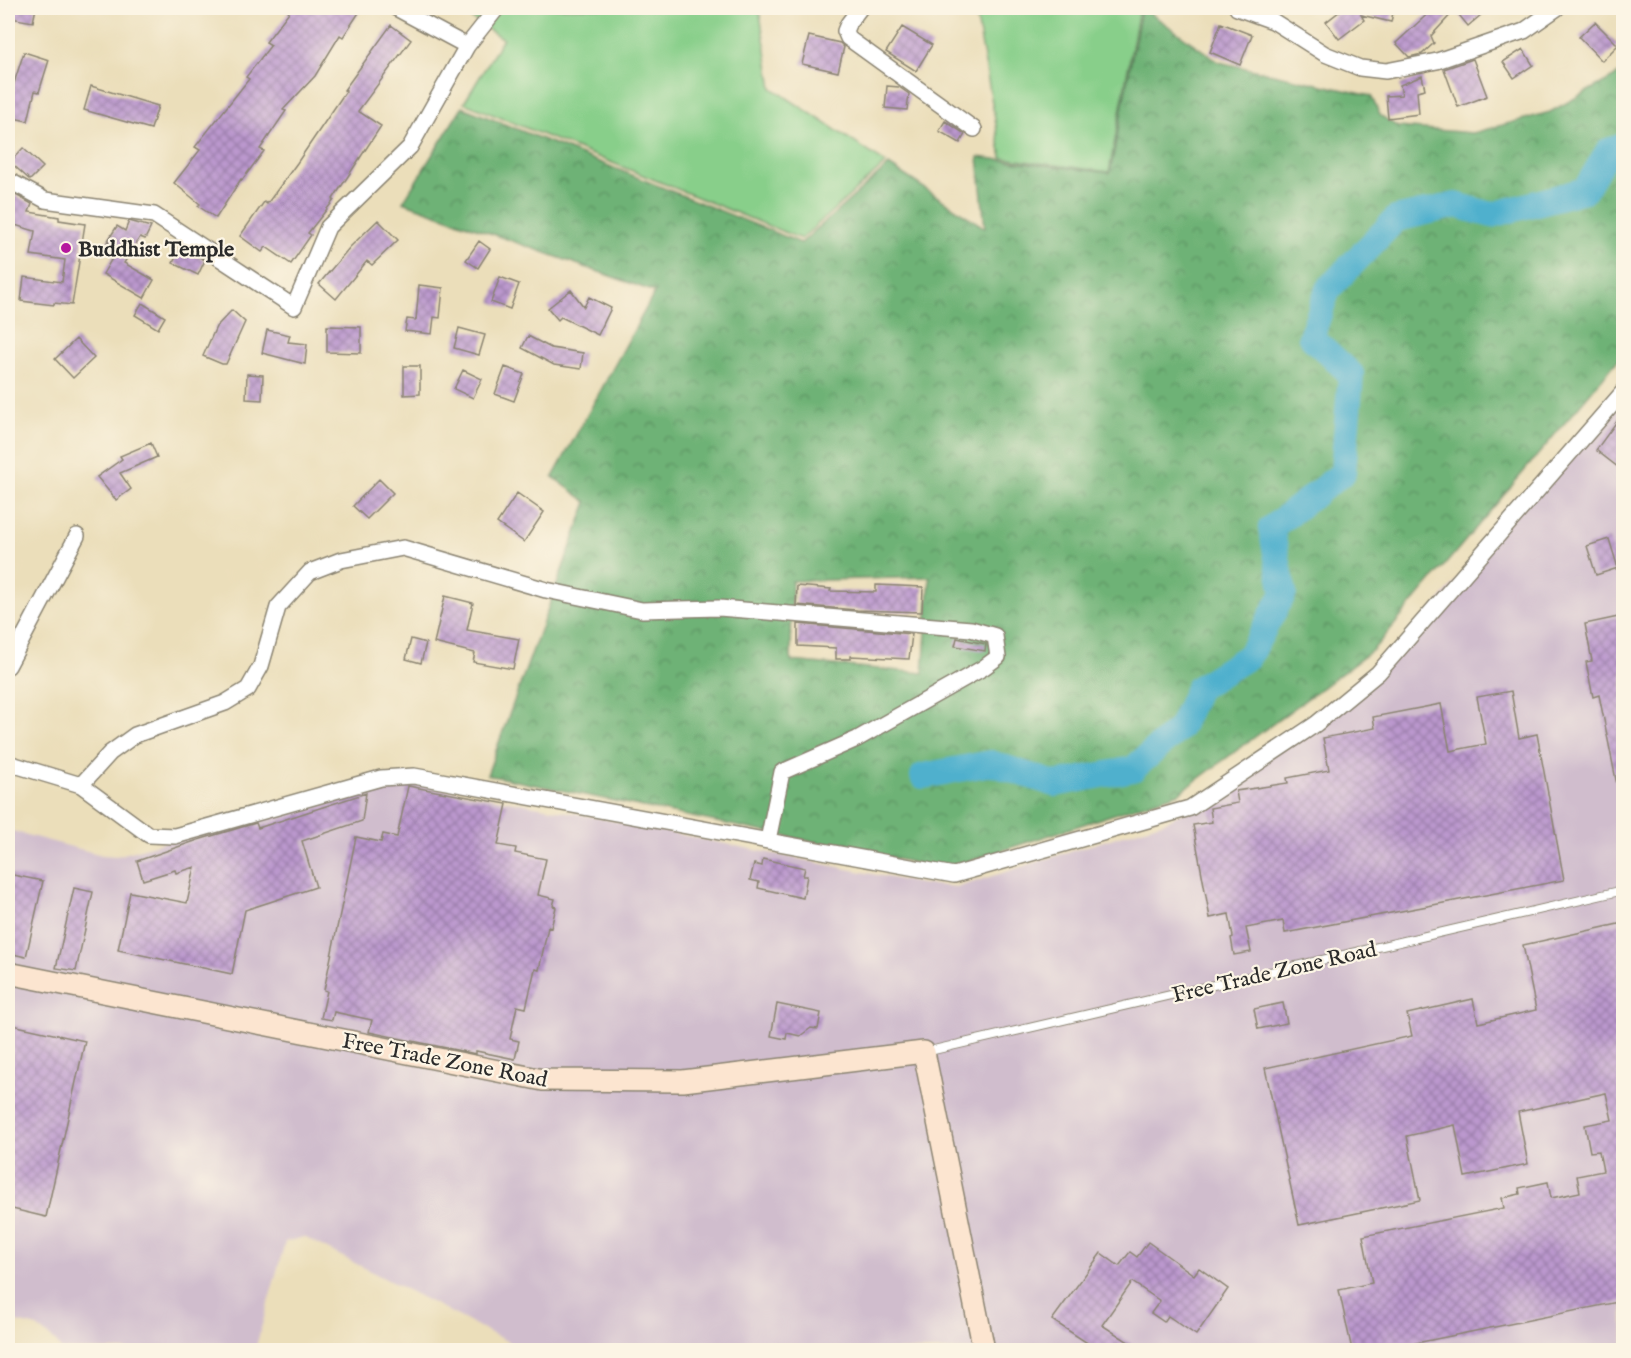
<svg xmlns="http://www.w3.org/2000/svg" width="1631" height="1358" viewBox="0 0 1631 1358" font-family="'IM FELL English',serif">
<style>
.industrial{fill:#d0bdcd}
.grass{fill:#88cf8a;stroke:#5a7d5a;stroke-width:1.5}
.forest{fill:url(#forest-crowns);stroke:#4c6e50;stroke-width:1.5;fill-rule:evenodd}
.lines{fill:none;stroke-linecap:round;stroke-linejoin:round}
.river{stroke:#4fb0cd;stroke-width:26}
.building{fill:url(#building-cross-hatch)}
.lane-casing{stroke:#8b8472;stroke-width:10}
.street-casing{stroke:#8b8472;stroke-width:18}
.secondary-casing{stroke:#8b8472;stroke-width:24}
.lane{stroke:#fff;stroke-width:8}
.street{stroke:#fff;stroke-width:15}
.secondary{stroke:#fce5d0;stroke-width:21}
.poi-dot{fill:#b5179e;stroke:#fcf5e5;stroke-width:2}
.labels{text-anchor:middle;stroke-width:4.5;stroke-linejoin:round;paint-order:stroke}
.poi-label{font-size:22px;font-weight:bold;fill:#2b2b2b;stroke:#fcf5e5;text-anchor:start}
.street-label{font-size:22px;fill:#2b2b2b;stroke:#fcf5e5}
</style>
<defs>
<pattern id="forest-crowns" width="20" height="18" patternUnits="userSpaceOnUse" patternTransform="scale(1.5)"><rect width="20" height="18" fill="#6eb276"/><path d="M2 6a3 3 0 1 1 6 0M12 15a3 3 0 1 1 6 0" fill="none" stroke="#5b9161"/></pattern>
<pattern id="building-cross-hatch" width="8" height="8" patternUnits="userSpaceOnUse" patternTransform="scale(1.5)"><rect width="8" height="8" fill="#bb98ce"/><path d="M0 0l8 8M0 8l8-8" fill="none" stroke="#987ca7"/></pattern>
</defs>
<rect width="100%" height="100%" fill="#fcf5e5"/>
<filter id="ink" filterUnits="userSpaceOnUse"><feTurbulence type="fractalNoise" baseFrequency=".0167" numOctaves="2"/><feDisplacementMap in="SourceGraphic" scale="12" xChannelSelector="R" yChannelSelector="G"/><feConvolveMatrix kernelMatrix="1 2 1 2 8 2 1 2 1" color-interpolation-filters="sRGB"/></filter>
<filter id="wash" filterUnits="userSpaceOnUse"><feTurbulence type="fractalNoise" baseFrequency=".008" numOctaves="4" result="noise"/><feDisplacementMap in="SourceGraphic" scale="24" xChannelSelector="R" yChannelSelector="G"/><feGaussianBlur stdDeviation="1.35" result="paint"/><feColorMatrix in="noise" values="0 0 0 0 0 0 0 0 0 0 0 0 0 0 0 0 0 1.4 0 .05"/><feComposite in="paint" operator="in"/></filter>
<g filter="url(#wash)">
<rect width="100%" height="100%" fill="#ebdeba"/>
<path class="industrial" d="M1623,384v966h-1099l-220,-113 -19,5 -30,108h-194l-7,-10 -17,-13 -29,-7v-490l94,25 15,1 269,-78 208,39 327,67 37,3 206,-65 25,-12 196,-145z"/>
<path class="grass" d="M456,8h303l13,80 114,75 -85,76 -337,-136 39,-64z
M975,8h156l8,1 -30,163 -107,-14z"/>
<path class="forest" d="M1141,8h2l76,54 152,34 9,19 18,12 75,6 77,-21 69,-38 4,-9v289l-250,296 -194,143 -234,76 -458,-94 100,-273 -34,-25 102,-185 -252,-90 59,-95 339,136 88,-78 96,63 -7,-71 132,16zM930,577l-7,96 -132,-12 1,-80z"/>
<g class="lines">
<path class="river" d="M923,776l68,-13 64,21 78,-15 47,-41 18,-40 51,-32 35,-63 -13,-65 72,-55 8,-99 -40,-37 17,-48 68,-70 60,-14 36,10 93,-25 23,-39 16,-5"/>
</g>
<g id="blocks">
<path class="building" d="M11,8h25l-3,14 -23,-4z
M292,8h70l-19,29 -3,-2 -25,41 -32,34 3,1 -26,38 4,2 -22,29 -1,-1 -25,39 -18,-12 2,-2 -26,-21 26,-33 -5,-3 54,-68 -3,-2 25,-32 -5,-3z
M1344,8h50l-3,14 -30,-7 3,5 -25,19 -13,-17z
M1434,8h55l-21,18 -13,-16 -24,26 3,7 -12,11 -13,3 -13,-14z
M1595,22l23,23 -16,16 -23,-24z
M1221,23l31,12 -12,30 -30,-13z
M391,25l20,15 -53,71 23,15 -48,73 1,1 -26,33 3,2 -20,29 -25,-17 -4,5 -22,-16 24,-34 3,2 30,-41 49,-72 -2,-1z
M902,27l30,18 -16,26 -30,-19z
M809,36l31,7 4,4 -6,25 -36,-8z
M1523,49l10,16 -19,13 -11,-16z
M24,52l25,8 -10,32 -4,-1 -7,30 -20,-4v-10l6,-24z
M1473,59l14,37 -29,11 -14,-38z
M1422,76l3,13 -8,2 2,23 -31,4 -2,-22 16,-1 -2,-10z
M91,86l67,20 -7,23 -67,-19z
M887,86l12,1 10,7 -2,16 -22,-2z
M945,121l20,13 -5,9 -21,-12z
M23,148l20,19 -13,13 -20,-18z
M14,194l18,10 -3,8 30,5v3l26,4 -13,81 -18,-2v2l-33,-4 3,-24 38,5 3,-22 -34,-5 4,-24 -27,-8z
M378,220l20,20 -26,25 -5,-4 -31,38 -17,-15 31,-37z
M129,221l22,6 -6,12 -5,-2 -16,26 30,17 -10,18 -41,-24 15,-26 -11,-6 10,-16 8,5z
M479,241l11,8 -12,19 -12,-8z
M181,247l24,13 -7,15 -25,-12z
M500,277l19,7 -9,25 -19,-7z
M419,285l24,3 -3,30 -6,-1 -2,17 -27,-3 2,-12 9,1z
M571,290l13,17 5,-10 22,11 -13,27 -37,-18 -3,3 -10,-12z
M142,303l23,14 -7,12 -23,-14z
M232,310l13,12 -19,42h-4l-19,-8 13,-29z
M327,326l34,1v26l-34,-1z
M459,328l26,7 -6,20 -25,-7z
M267,330l23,5 -2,7 19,2 -2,20 -43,-11z
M528,336l23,12 32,5 -2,16 -27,-4 -32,-17z
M76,339l18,19 -21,20 -18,-19z
M404,366h16v28l-16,1z
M505,367l19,7 -10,27 -19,-7z
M463,370l19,9 -9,19 -19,-9z
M247,374l16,1 -1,25 -16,-1z
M1623,413v58l-27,-21z
M151,443l6,14 -37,16 11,16 -15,11 -19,-23 25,-18 -2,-3z
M379,479l14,14 -26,26 -14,-13z
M517,493l27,19 -20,30 -27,-19z
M1609,539l9,29 -22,7 -9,-29z
M876,585l47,2 -1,25 -65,-2 -61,-5 1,-19 34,3 -1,2 46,1z
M445,596l28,7 -6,27 52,9 -6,30 -40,-7 2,-9 -41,-10z
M1623,616v174h-5l-19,-95 -6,2 -7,-35 6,-1 -7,-37z
M798,624l114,10 -3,25 -58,-3v3h-15v-11l-38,-2z
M957,638l29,6 -1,7 -30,-5z
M411,639l15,4 -5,20 -15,-4z
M1511,691l8,47 18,-4 27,146 -279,53 -2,-12 -37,7 5,24 -17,3 -3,-17 2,-1 -4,-23 -19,4 -17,-93 19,-3 -2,-14 28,-5 -2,-12 52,-8 -1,-5 42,-8 -6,-32 52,-10 -2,-11 68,-13 9,47 36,-7 -9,-47z
M408,786l99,18 -9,41 18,3 -1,5 31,6 -8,36 17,4 -2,7 3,1 -5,21 -3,-1 -9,43 -4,-1 -9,39 -9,-2 -7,33 9,2 -4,18 -39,-8v3l-107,-22 3,-12 -38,-8 -2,8 -11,-2 6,-27 -3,-1 32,-153 25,5 2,-8 14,3z
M366,793l-4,28 -60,20 14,46 -71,23 -13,64 -114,-24 12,-58 57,11 8,-36 -19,6 -1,-3 -32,10 -6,-19 61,-21 58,-17 2,5z
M763,859l42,9 -2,8h4l-4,22 -45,-10 1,-6 -9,-2 4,-16 8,2z
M8,874l35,7 -17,76 -18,-4z
M74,888l19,4 -17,79 -20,-3z
M1623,923v378l-241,49h-30l-13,-60 33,-7 -9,-47 141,-28 -2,-10 18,-4 -1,-6 29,-6 3,16 29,-6 -3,-16 26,-5 -4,-20 -9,1 -5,-27 27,-5 -6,-27 -88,19 10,52 -63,13 -10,-52 -48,11 13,64 -121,25 -34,-157 147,-32 -5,-22 66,-15 5,24 58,-13 -13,-65z
M1283,1003l4,20 -29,6 -4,-20z
M777,1004l44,9 -3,16 -7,-1 -11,8 -13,-3 -1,6 -15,-3z
M8,1024l77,17 -39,176 -38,-9z
M1148,1242l46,33 5,-7 29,21 -32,46 -28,-19 -4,6 -13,-9 9,-12 -28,-19 -30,43 39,25h-43l-46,-30 49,-67 18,13 11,-14 7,5z"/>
</g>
</g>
<g filter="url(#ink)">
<use href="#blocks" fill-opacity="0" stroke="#8b8472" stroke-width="1.5"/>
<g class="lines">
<g class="lane-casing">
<path id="lane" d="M925,1052l699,-162"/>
</g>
<g class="street-casing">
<path id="street" d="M860,8l-12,16 -3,7 3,7 126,91
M1237,8l36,13 52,33 35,14 26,3 51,-10 87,-30 33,-23
M467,46l30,-38
M8,180l37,20 109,15 140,92 34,-80 82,-80 57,-101 -71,-38
M8,666l69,-130
M8,763l73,22 68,50 26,1 206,-58 33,-2 540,99 236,-67 126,-84 62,-51 246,-282
M81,785l29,-32 25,-18 90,-32 23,-14 13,-23 17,-59 32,-35 31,-12 62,-12 143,42 96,20 77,-2 252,21 24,7 3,21 -15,11 -126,71 -75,33 -14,68"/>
</g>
<g class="secondary-casing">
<path id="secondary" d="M8,973l535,107 140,1 241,-29 60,298"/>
</g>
<use href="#lane" class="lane"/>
<use href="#street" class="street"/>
<use href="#secondary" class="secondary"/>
</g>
</g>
<circle class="poi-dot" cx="66" cy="248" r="6"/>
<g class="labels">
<g class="poi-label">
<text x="78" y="256">Buddhist Temple</text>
</g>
<g class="street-label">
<text transform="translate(1274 971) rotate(-13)" y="8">Free Trade Zone Road</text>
<text transform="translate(445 1059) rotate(11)" y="8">Free Trade Zone Road</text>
</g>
</g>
<rect width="1631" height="1358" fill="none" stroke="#fcf5e5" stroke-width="30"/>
</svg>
